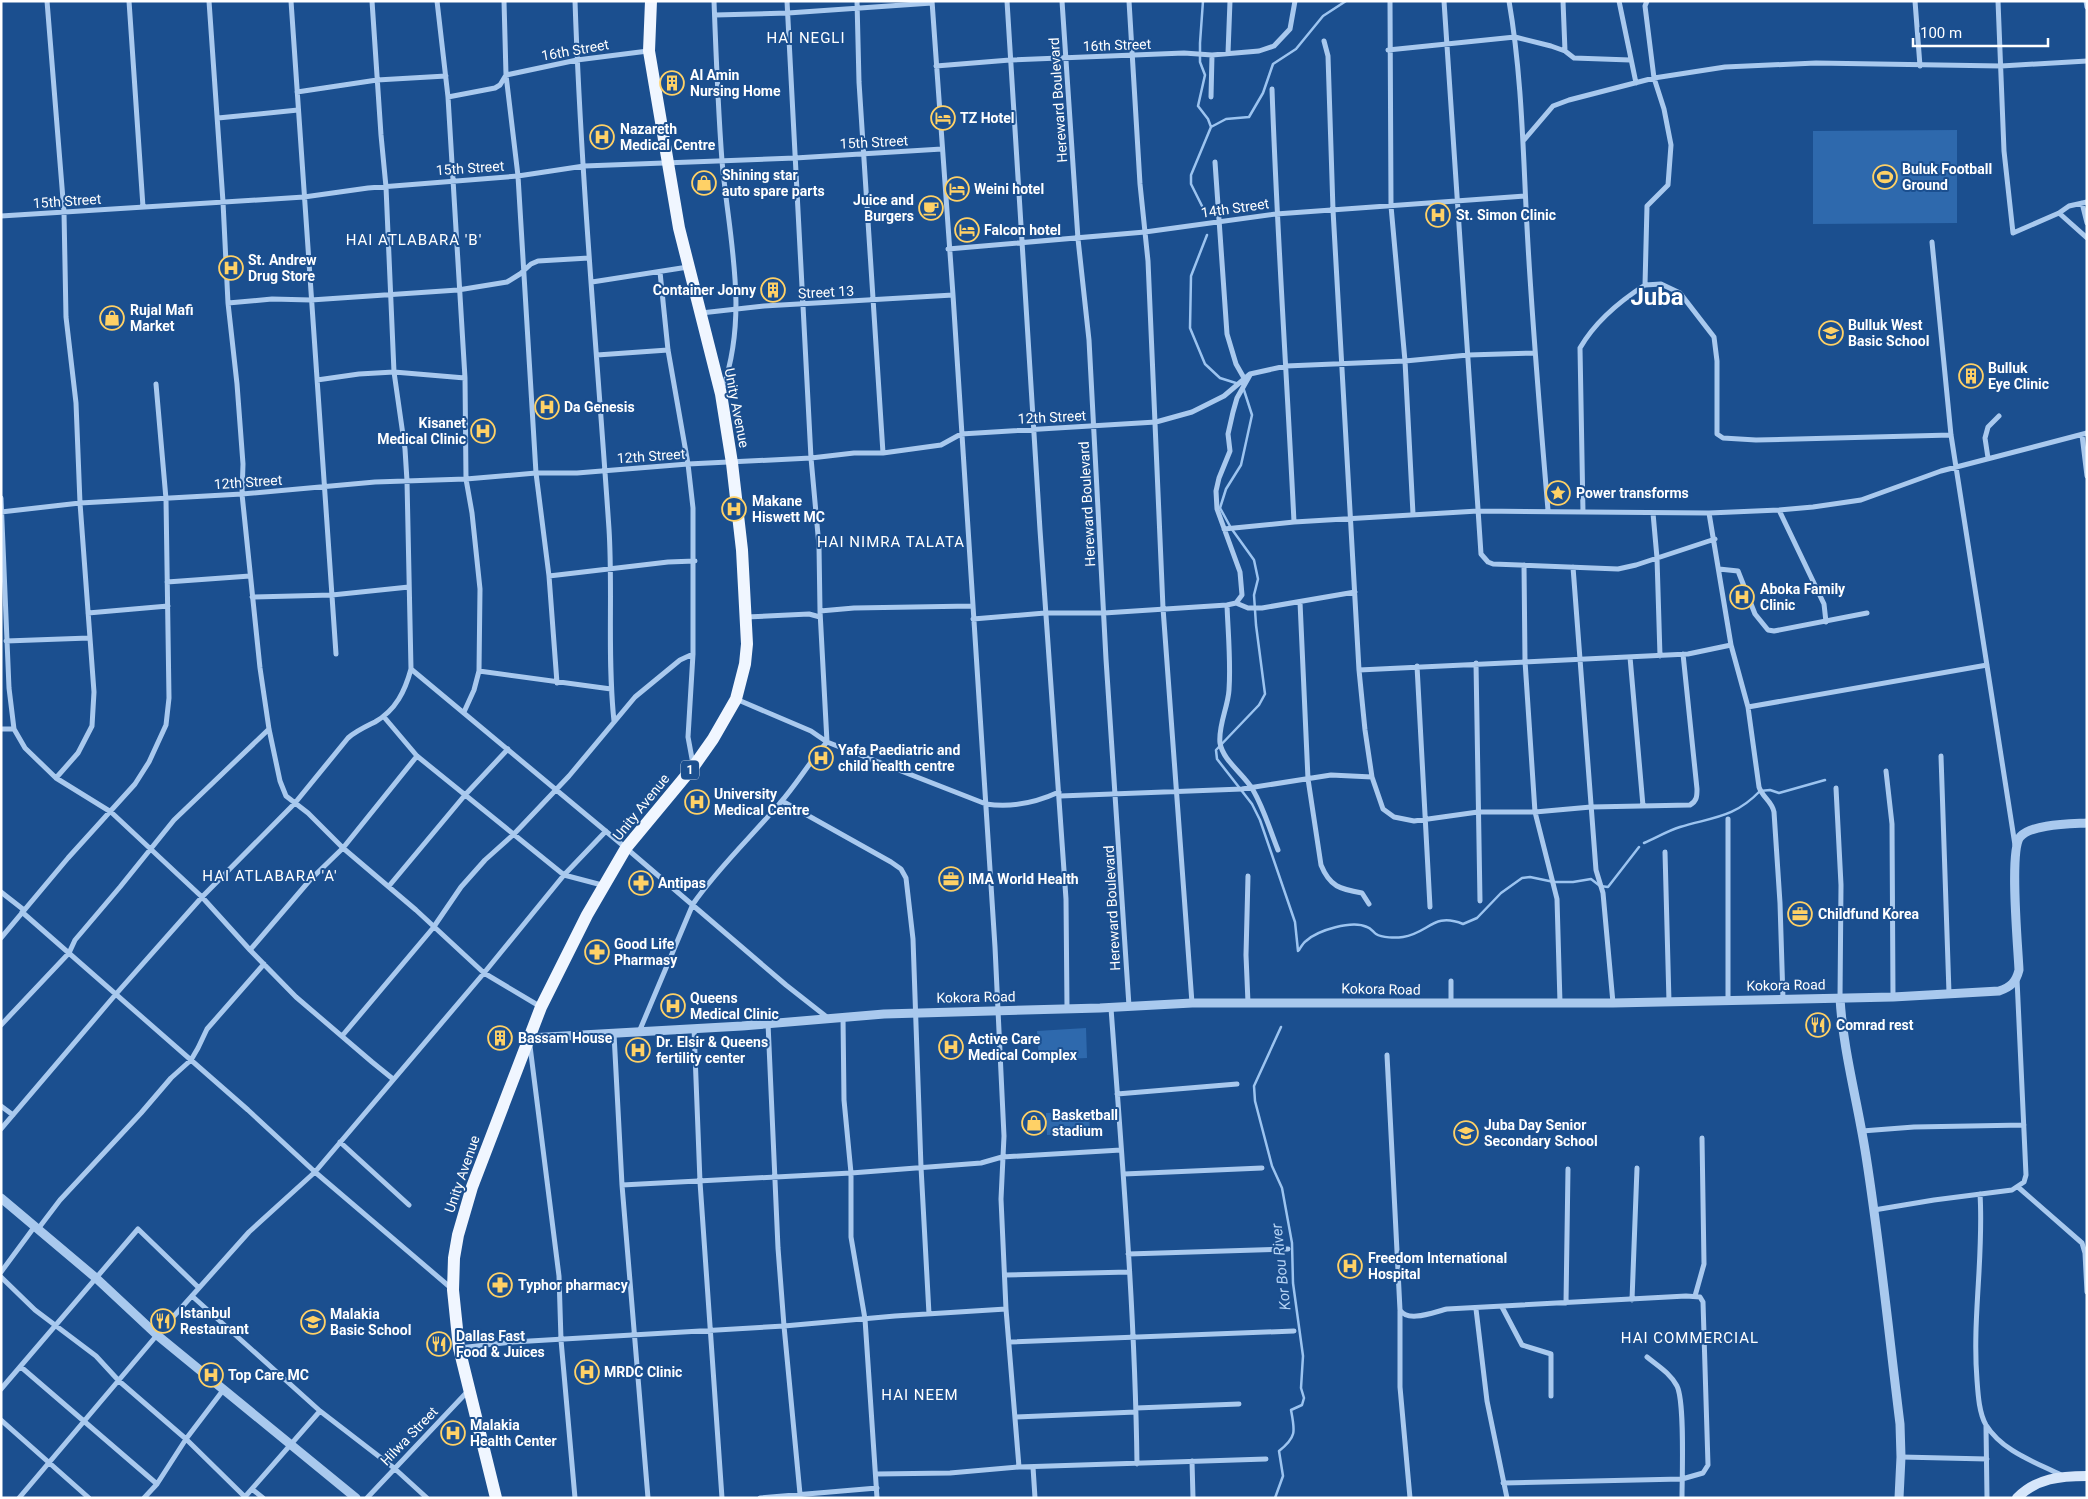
<svg xmlns="http://www.w3.org/2000/svg" width="2088" height="1499" viewBox="0 0 2088 1499" font-family="Roboto,sans-serif">
<style>
.green{fill:#2e69ad}
.lines{fill:none;stroke-linecap:round;stroke-linejoin:round}
.stream{stroke:#9cc4f0;stroke-width:2.5}
.minor{stroke:#a9c9ee;stroke-width:5}
.tertiary{stroke:#a9c9ee;stroke-width:9}
.secondary{stroke:#d6e6fa;stroke-width:10}
.primary{stroke:#f0f6ff;stroke-width:12}
.labels{text-anchor:middle;stroke-width:4;stroke-linejoin:round;paint-order:stroke}
.shield{fill:#1b4f8f;stroke:#bbcadd;stroke-width:1}
.shield-label{font-size:12px;font-weight:bold;fill:#fff}
.street-label{font-size:14px;fill:#fff;stroke:#1b4f8f}
.poi-label{font-size:14px;font-weight:bold;fill:#fff;stroke:#1b4f8f;text-anchor:start}
.neighbourhood-label{font-size:15px;letter-spacing:1px;fill:#fff;stroke:#1b4f8f}
.water-label{font-size:15px;font-style:italic;fill:#b5d3f5;stroke:#1b4f8f}
.town-label{font-size:24px;font-weight:bold;fill:#fff;stroke:#1b4f8f}
</style>
<rect width="100%" height="100%" fill="#1b4f8f"/>
<path class="green" d="M1957,130v93l-144,1v-93z
M1086,1028l1,30 -48,2 -2,-29z
M1089,1111l1,22 -43,2 -1,-22z"/>
<g class="lines">
<path class="stream" d="M1203,1l-3,42v19l5,13 -7,31 10,13 3,8
M1205,212l-14,-28v-9l20,-48 15,-8 23,-2 14,-24 10,-29 23,-15 27,-33 23,-15
M1207,235l-16,41 -1,52 15,36 15,14 19,6
M1243,387l9,28 -11,50 -15,24 -6,19 11,20 23,32 4,19 -4,16 2,30 9,69 -6,11 -43,45 1,9 35,45 8,16 35,102 3,29
M1644,843c12,-5 23,-12 36,-16 33,-10 54,-9 80,-36l10,-1 9,3 46,-13
M1299,950c2,-3 4,-7 7,-9 12,-11 46,-21 61,-14 4,1 6,5 9,7 6,4 20,4 27,3 26,-4 30,-25 60,-13l14,-6 24,-25 21,-15 8,-1 24,5h19l18,-3 9,7 8,1 31,-40
M1275,1498l8,-22 -4,-25c18,-14 16,-20 12,-41l11,-5 2,-7 -3,-10 2,-32 -10,-73 -1,-40 -10,-55 -10,-22 -17,-65 -1,-15 27,-59"/>
<path class="minor" d="M47,1l17,211 2,105 10,86 4,100 14,189 -2,34 -14,27 -22,25
M129,1l14,206
M209,1l14,201 5,101 9,81 6,80 -1,30 18,174 9,61 11,52 6,15 22,17 35,35 73,62 68,63 57,34
M291,1l45,653
M437,1l11,96 17,281 1,101 6,34 8,76 -1,82 -5,19 -10,22
M504,1l2,74 12,101 18,297 13,103 8,107
M575,1c6,176 22,352 34,528 4,64 -2,128 5,192
M714,1c2,54 4,107 8,160 7,78 27,151 1,227
M857,1l2,81 24,371
M932,1l21,294 42,652 9,189 -3,63 5,110 13,158
M1007,1l33,529 26,369 1,109
M1062,1l16,238 11,101 17,319 23,347
M1129,1l11,183 8,77 15,347 29,395
M1390,1l1,205 14,155 8,153
M1444,1l37,553 7,8 5,2 125,5 18,-4 79,-26
M1509,1c13,75 14,151 18,226 5,95 13,189 21,283
M1563,1l2,50
M1619,1l17,82
M1915,1l5,65
M1998,1l6,150 9,82 46,-20 28,25
M2086,1l1,6
M715,15l73,-2 144,-10
M1324,41l4,15 5,154 26,460 6,60 7,47 11,32 11,8 20,4 64,-9h57l56,-5 99,-2c7,-4 7,-9 7,-16l-14,-135
M1388,50l127,-13 36,9 14,5 9,7 56,2
M1228,53l2,-52
M936,66l74,-6 174,-7 28,2 47,-4 15,-5 16,-17 5,-28
M1272,89c5,145 15,289 22,433
M297,92l80,-12 69,-4
M448,97l47,-9 5,-3 6,-10 71,-15 71,-9
M1211,97l1,-42
M218,118l80,-8
M1524,140l29,-34 16,-6 85,-22 71,-11 91,-4 185,3 86,-5
M1215,162l12,172 9,30 8,14
M2082,203l5,20
M2059,213l10,-7 18,-4
M1,216l303,-19 64,-9 150,-12 66,-10 211,-8 147,-9
M1932,242l19,193 64,410
M948,249l197,-17 131,-18 249,-18
M660,272l8,78 20,114 5,44v146l-5,83 5,27
M592,282l96,-15
M1645,285l16,-1 19,9 34,44 3,24v73l6,4 33,2 195,-5
M228,303l44,-4 39,1 147,-10 49,-8 13,-8 11,-10 7,-3 51,-3
M701,313l63,-7 189,-11
M597,355l71,-5
M317,380l42,-6 35,-2 71,6
M2082,435l5,41
M1988,458l-3,-20 3,-11 11,-11
M1,498l8,190 5,41 11,19 31,30 55,34 91,85 48,53 46,47 76,65 21,17
M1779,510l45,94 2,18
M1,512l79,-9 162,-9 133,-12 91,-3 70,-6h41l111,-9 123,-6 43,-5h29l58,-8 20,-11 195,-12 36,-10 32,-16 26,-22 36,-8 119,-5 63,-6 66,-2
M1583,512l-3,-164c15,-26 40,-47 65,-63l2,-79 21,-21 3,-40 -7,-36 -10,-31 -9,-72 2,-5
M1653,513l4,45 3,98
M1709,513l22,132 17,62 11,80c3,10 13,14 15,25l6,91 3,96
M1224,529l70,-7 184,-11 231,2 70,-3 34,-3 48,-7 80,-29 146,-38
M1524,565l1,96 10,151 22,87 3,104
M1573,567l23,303 7,23 10,110
M1719,569l19,2 17,43 13,16 6,1 93,-18
M549,576l119,-14 27,-1
M167,582l83,-6
M252,597l80,-2 77,-8
M1300,602l8,177 13,86c9,22 19,24 41,28l7,11
M1236,603l12,5h14l93,-16
M1227,605c1,28 4,57 2,85 -1,17 -11,36 -9,53 3,18 24,31 33,47 11,19 17,40 25,60
M820,611l34,-3 118,-2
M88,613l80,-7
M746,617l63,-3 11,3
M973,619l72,-6h59l123,-8 9,-2 6,-8 -2,-23 -23,-63 -1,-18 3,-13 11,-27 -2,-17 5,-22 4,-14 13,-23
M6,641l83,-3
M1630,657l13,149
M1476,663l4,238
M1417,666l13,241
M411,669l215,179 160,137 42,33
M1359,670l329,-16 43,-9
M479,671l132,18
M736,699l75,32 16,11 159,62c26,4 49,-1 73,-12
M1748,707l239,-42
M384,717l33,39 147,119 38,10
M1,729h13
M1941,756l8,237
M1886,771l6,53 1,173
M1836,788l5,97 -1,113
M1060,796l182,-7 89,-14 41,2
M782,801l109,61 10,7 5,9 7,61 8,228 8,147
M1665,852l4,150
M1248,876l-2,79 2,48
M389,886l76,-91 43,-46
M1,892l23,18 -2,2 226,198 67,62 136,116
M1,938l67,-80 67,-74 14,-22 17,-37 3,-27 -3,-199 -10,-115
M250,950l60,-70 33,-32 74,-92
M1728,1000v-181
M1451,1003v-22
M1111,1008c11,151 24,303 26,456
M843,1017l1,83 7,73v64l14,82 12,179
M768,1023l10,225 6,78 16,168
M1,1025l68,-72 6,-13 45,-53 54,-67 95,-91
M694,1028l6,154 22,316
M639,1032l54,-128c25,-36 58,-67 87,-101 17,-19 30,-42 47,-61l-7,-131 -1,-65 -8,-88 -24,-457
M614,1034l8,151 26,313
M342,1036l91,-108 28,-41 24,-27 29,-26 55,-58 66,-79 45,-37 13,-6
M530,1046l29,230 2,64 14,158
M1387,1055l13,255c8,13 34,2 47,-1l239,-13 14,1 3,5 5,163 -5,8 -21,6 -179,4
M1117,1094l120,-10
M1,1106l12,9
M1,1129l115,-135 86,-97 93,-94 53,-65c8,-7 17,-11 27,-16 21,-12 30,-31 36,-53l-4,-188 -2,-32 -11,-77 -8,-185 -5,-52 -9,-134
M1862,1131l52,-4 110,-2
M340,1142l69,63
M1124,1174l138,-6
M622,1185l229,-12 130,-10 21,-6 119,-7
M2018,1187l64,56 3,10 2,39
M1980,1194c4,62 -8,124 -3,186 1,14 2,33 9,45 16,26 49,37 75,50
M1874,1210l60,-10 78,-10 12,-8 2,-7 -9,-196
M38,1229l22,-29 81,-87 30,-35 20,-18 7,-12 9,-19 57,-65
M1128,1254l160,-5
M1,1272l34,-46
M1005,1275l124,-3
M1,1277l34,33 61,46 23,25 67,58 59,58
M192,1296l128,115 74,57 33,30
M1695,1296l9,-32 -2,-126
M1632,1300l5,-132
M1566,1303l2,-134
M1502,1307l20,38 29,9v42
M1476,1309l11,92 20,97
M1400,1311v76l10,111
M1009,1342l285,-11
M459,1348l54,-6 271,-16 111,-10 111,-7
M1647,1357c11,9 23,16 30,29 8,16 5,90 5,112
M21,1367l136,117
M1,1389l137,-160 61,59
M1136,1408l103,-4
M1016,1417l120,-5
M1,1420l88,78
M1986,1426l1,72
M1901,1457l86,2
M1192,1461l1,37
M1033,1467l2,31
M877,1474l73,-1 69,-6 247,-8
M252,1489l11,9
M19,1498l138,-163 92,-103 66,-60 169,-199 80,-98 42,-44
M144,1498l13,-14 29,-45 38,-50
M244,1498l76,-87
M367,1498l101,-107
M760,1498l117,-10"/>
<path class="tertiary" d="M1840,998c3,53 18,105 26,158 14,89 23,179 34,268l1,33 -2,41
M529,1038l213,-12 142,-12 216,-6 92,-5h421l280,-6 106,-6c12,-4 17,-9 20,-21 -1,-23 -10,-119 1,-133 11,-13 50,-13 67,-14
M1,1198l95,80 61,57 199,163"/>
<path class="secondary" d="M2017,1498c20,-20 43,-22 70,-22"/>
<path class="primary" d="M496,1498l-37,-150 -6,-58 1,-32 4,-23 14,-48 69,-180 46,-92 39,-67 68,-82 19,-27 23,-40 9,-35 2,-20 -5,-94 -10,-87 -11,-69 -42,-166 -30,-177 2,-50"/>
</g>
<defs>
<g id="building-ring" transform="scale(1.25)"><circle r="9.5" fill="#1b4f8f" stroke="#ffd166" stroke-width="1.5"/><path d="M-4-6H4V6H1V3H-1V6H-4ZM-2.5-4.3h1.7v1.8h-1.7ZM.8-4.3h1.7v1.8H.8ZM-2.5-1h1.7V.8h-1.7ZM.8-1h1.7V.8H.8Z" fill="#ffd166"/></g>
<g id="hotel-ring" transform="scale(1.25)"><circle r="9.5" fill="#1b4f8f" stroke="#ffd166" stroke-width="1.5"/><path d="M-6-4.5h1.5V1H6V5H4.5V3h-9V5H-6ZM-4 0a1.8 1.8 0 1 1 3.6 0ZM.5 0V-2.5h3Q6-2.5 6 0Z" fill="#ffd166"/></g>
<g id="hospital-ring" transform="scale(1.25)"><circle r="9.5" fill="#1b4f8f" stroke="#ffd166" stroke-width="1.5"/><path d="M-5-5h3v3.5h4V-5h3V5h-3V1.5h-4V5h-3Z" fill="#ffd166"/></g>
<g id="stadium-ring" transform="scale(1.25)"><circle r="9.5" fill="#1b4f8f" stroke="#ffd166" stroke-width="1.5"/><path d="M0-5a6.5 5 0 1 0 0 10a6.5 5 0 1 0 0-10ZM-3.5-1.8h7v3.6h-7Z" fill="#ffd166"/></g>
<g id="shop-ring" transform="scale(1.25)"><circle r="9.5" fill="#1b4f8f" stroke="#ffd166" stroke-width="1.5"/><path d="M-5-2.5h2.3a2.7 3.5 0 0 1 5.4 0H5L5.5 6h-11ZM-1.5-2.5h3a1.5 2.3 0 0 0-3 0Z" fill="#ffd166"/></g>
<g id="cafe-ring" transform="scale(1.25)"><circle r="9.5" fill="#1b4f8f" stroke="#ffd166" stroke-width="1.5"/><path d="M-5.5-4.5H6V0H3Q3 3.5 0 3.5H-2.5Q-5.5 3.5-5.5 0ZM3-3.2v2h1.7v-2ZM-6 4.5H4V6H-6Z" fill="#ffd166"/></g>
<g id="school-ring" transform="scale(1.25)"><circle r="9.5" fill="#1b4f8f" stroke="#ffd166" stroke-width="1.5"/><path d="M0-5L7-2L0 1L-7-2ZM-4 1L0 2.5L4 1V4Q0 6-4 4Z" fill="#ffd166"/></g>
<g id="sight-ring" transform="scale(1.25)"><circle r="9.5" fill="#1b4f8f" stroke="#ffd166" stroke-width="1.5"/><path d="M0-6L1.8-2.2L6-1.7L2.9 1.2L3.7 5.4L0 3.3L-3.7 5.4L-2.9 1.2L-6-1.7L-1.8-2.2Z" fill="#ffd166"/></g>
<g id="office-ring" transform="scale(1.25)"><circle r="9.5" fill="#1b4f8f" stroke="#ffd166" stroke-width="1.5"/><path d="M-6-3h4V-5.5h4V-3h4V5H-6ZM-1-4.5V-3h2v-1.5ZM-6 0V1H6V0Z" fill="#ffd166"/></g>
<g id="pharmacy-ring" transform="scale(1.25)"><circle r="9.5" fill="#1b4f8f" stroke="#ffd166" stroke-width="1.5"/><path d="M-2-6h4v4h4v4h-4v4h-4v-4h-4v-4h4Z" fill="#ffd166"/></g>
<g id="restaurant-ring" transform="scale(1.25)"><circle r="9.5" fill="#1b4f8f" stroke="#ffd166" stroke-width="1.5"/><path d="M-5-6h1v4h1v-4h1v4h1v-4h1v5L-1.5 .5V6h-2V.5L-5-1ZM5-6V6H3V1.5H1.5Q1.5-4 5-6Z" fill="#ffd166"/></g>
</defs>
<g fill-rule="evenodd">
<use href="#building-ring" x="672" y="83"/>
<use href="#hotel-ring" x="943" y="118"/>
<use href="#hospital-ring" x="602" y="137"/>
<use href="#stadium-ring" x="1885" y="177"/>
<use href="#shop-ring" x="704" y="183"/>
<use href="#hotel-ring" x="957" y="189"/>
<use href="#cafe-ring" x="931" y="208"/>
<use href="#hospital-ring" x="1438" y="215"/>
<use href="#hotel-ring" x="967" y="230"/>
<use href="#hospital-ring" x="231" y="268"/>
<use href="#building-ring" x="773" y="290"/>
<use href="#shop-ring" x="112" y="318"/>
<use href="#school-ring" x="1831" y="333"/>
<use href="#building-ring" x="1971" y="376"/>
<use href="#hospital-ring" x="547" y="407"/>
<use href="#hospital-ring" x="483" y="431"/>
<use href="#sight-ring" x="1558" y="493"/>
<use href="#hospital-ring" x="734" y="509"/>
<use href="#hospital-ring" x="1742" y="597"/>
<use href="#hospital-ring" x="821" y="758"/>
<use href="#hospital-ring" x="697" y="802"/>
<use href="#office-ring" x="951" y="879"/>
<use href="#pharmacy-ring" x="641" y="883"/>
<use href="#office-ring" x="1800" y="914"/>
<use href="#pharmacy-ring" x="597" y="952"/>
<use href="#hospital-ring" x="673" y="1006"/>
<use href="#restaurant-ring" x="1818" y="1025"/>
<use href="#building-ring" x="500" y="1038"/>
<use href="#hospital-ring" x="951" y="1047"/>
<use href="#hospital-ring" x="638" y="1050"/>
<use href="#shop-ring" x="1034" y="1123"/>
<use href="#school-ring" x="1466" y="1133"/>
<use href="#hospital-ring" x="1350" y="1266"/>
<use href="#pharmacy-ring" x="500" y="1285"/>
<use href="#restaurant-ring" x="163" y="1321"/>
<use href="#school-ring" x="313" y="1322"/>
<use href="#restaurant-ring" x="439" y="1344"/>
<use href="#hospital-ring" x="587" y="1372"/>
<use href="#hospital-ring" x="211" y="1375"/>
<use href="#hospital-ring" x="453" y="1433"/>
</g>
<g class="labels">
<rect class="shield" x="681" y="760.5" width="18" height="19" rx="4"/>
<g class="shield-label">
<text x="690" y="774">1</text>
</g>
<g class="street-label">
<text transform="translate(1117 45) rotate(-2)" y="5">16th Street</text>
<text transform="translate(575 50) rotate(-10)" y="5">16th Street</text>
<text transform="translate(1058 100) rotate(-94)" y="5">Hereward Boulevard</text>
<text transform="translate(874 142) rotate(-3)" y="5">15th Street</text>
<text transform="translate(470 168) rotate(-4)" y="5">15th Street</text>
<text transform="translate(67 201) rotate(-4)" y="5">15th Street</text>
<text transform="translate(1235 208) rotate(-8)" y="5">14th Street</text>
<text transform="translate(826 292) rotate(-3)" y="5">Street 13</text>
<text transform="translate(737 408) rotate(79)" y="5">Unity Avenue</text>
<text transform="translate(1052 417) rotate(-3)" y="5">12th Street</text>
<text transform="translate(651 456) rotate(-4)" y="5">12th Street</text>
<text transform="translate(248 482) rotate(-4)" y="5">12th Street</text>
<text transform="translate(1087 504) rotate(-93)" y="5">Hereward Boulevard</text>
<text transform="translate(641 807) rotate(-51)" y="5">Unity Avenue</text>
<text transform="translate(1112 908) rotate(-93)" y="5">Hereward Boulevard</text>
<text transform="translate(1786 985) rotate(-1)" y="5">Kokora Road</text>
<text transform="translate(1381 989) rotate(1)" y="5">Kokora Road</text>
<text transform="translate(976 997) rotate(-1)" y="5">Kokora Road</text>
<text transform="translate(462 1174) rotate(-71)" y="5">Unity Avenue</text>
<text transform="translate(409 1436) rotate(-46)" y="5">Hilwa Street</text>
</g>
<g class="poi-label">
<text x="690" y="80">Al Amin<tspan x="690" dy="16">Nursing Home</tspan></text>
<text x="960" y="123">TZ Hotel</text>
<text x="620" y="134">Nazareth<tspan x="620" dy="16">Medical Centre</tspan></text>
<text x="1902" y="174">Buluk Football<tspan x="1902" dy="16">Ground</tspan></text>
<text x="722" y="180">Shining star<tspan x="722" dy="16">auto spare parts</tspan></text>
<text x="974" y="194">Weini hotel</text>
<text x="914" y="205" text-anchor="end">Juice and<tspan x="914" dy="16">Burgers</tspan></text>
<text x="1456" y="220">St. Simon Clinic</text>
<text x="984" y="235">Falcon hotel</text>
<text x="248" y="265">St. Andrew<tspan x="248" dy="16">Drug Store</tspan></text>
<text x="756" y="295" text-anchor="end">Container Jonny</text>
<text x="130" y="315">Rujal Mafi<tspan x="130" dy="16">Market</tspan></text>
<text x="1848" y="330">Bulluk West<tspan x="1848" dy="16">Basic School</tspan></text>
<text x="1988" y="373">Bulluk<tspan x="1988" dy="16">Eye Clinic</tspan></text>
<text x="564" y="412">Da Genesis</text>
<text x="466" y="428" text-anchor="end">Kisanet<tspan x="466" dy="16">Medical Clinic</tspan></text>
<text x="1576" y="498">Power transforms</text>
<text x="752" y="506">Makane<tspan x="752" dy="16">Hiswett MC</tspan></text>
<text x="1760" y="594">Aboka Family<tspan x="1760" dy="16">Clinic</tspan></text>
<text x="838" y="755">Yafa Paediatric and<tspan x="838" dy="16">child health centre</tspan></text>
<text x="714" y="799">University<tspan x="714" dy="16">Medical Centre</tspan></text>
<text x="968" y="884">IMA World Health</text>
<text x="658" y="888">Antipas</text>
<text x="1818" y="919">Childfund Korea</text>
<text x="614" y="949">Good Life<tspan x="614" dy="16">Pharmasy</tspan></text>
<text x="690" y="1003">Queens<tspan x="690" dy="16">Medical Clinic</tspan></text>
<text x="1836" y="1030">Comrad rest</text>
<text x="518" y="1043">Bassam House</text>
<text x="968" y="1044">Active Care<tspan x="968" dy="16">Medical Complex</tspan></text>
<text x="656" y="1047">Dr. Elsir &amp; Queens<tspan x="656" dy="16">fertility center</tspan></text>
<text x="1052" y="1120">Basketball<tspan x="1052" dy="16">stadium</tspan></text>
<text x="1484" y="1130">Juba Day Senior<tspan x="1484" dy="16">Secondary School</tspan></text>
<text x="1368" y="1263">Freedom International<tspan x="1368" dy="16">Hospital</tspan></text>
<text x="518" y="1290">Typhor pharmacy</text>
<text x="180" y="1318">Istanbul<tspan x="180" dy="16">Restaurant</tspan></text>
<text x="330" y="1319">Malakia<tspan x="330" dy="16">Basic School</tspan></text>
<text x="456" y="1341">Dallas Fast<tspan x="456" dy="16">Food &amp; Juices</tspan></text>
<text x="604" y="1377">MRDC Clinic</text>
<text x="228" y="1380">Top Care MC</text>
<text x="470" y="1430">Malakia<tspan x="470" dy="16">Health Center</tspan></text>
</g>
<g class="neighbourhood-label">
<text x="806" y="43">HAI NEGLI</text>
<text x="414" y="245">HAI ATLABARA 'B'</text>
<text x="891" y="547">HAI NIMRA TALATA</text>
<text x="270" y="881">HAI ATLABARA 'A'</text>
<text x="1690" y="1343">HAI COMMERCIAL</text>
<text x="920" y="1400">HAI NEEM</text>
</g>
<g class="water-label">
<text transform="translate(1281 1267) rotate(-96)" y="5">Kor Bou River</text>
</g>
<g class="town-label">
<text x="1657" y="305">Juba</text>
</g>
</g>
<rect width="2088" height="1499" fill="none" stroke="#ffffff" stroke-width="5"/>
<path d="M1913 38v8h135v-8" fill="none" stroke="#ffffff" stroke-width="2.5"/>
<text x="1920" y="38" font-size="15" fill="#ffffff" stroke="#1b4f8f" stroke-width="4" paint-order="stroke">100 m</text>
</svg>
